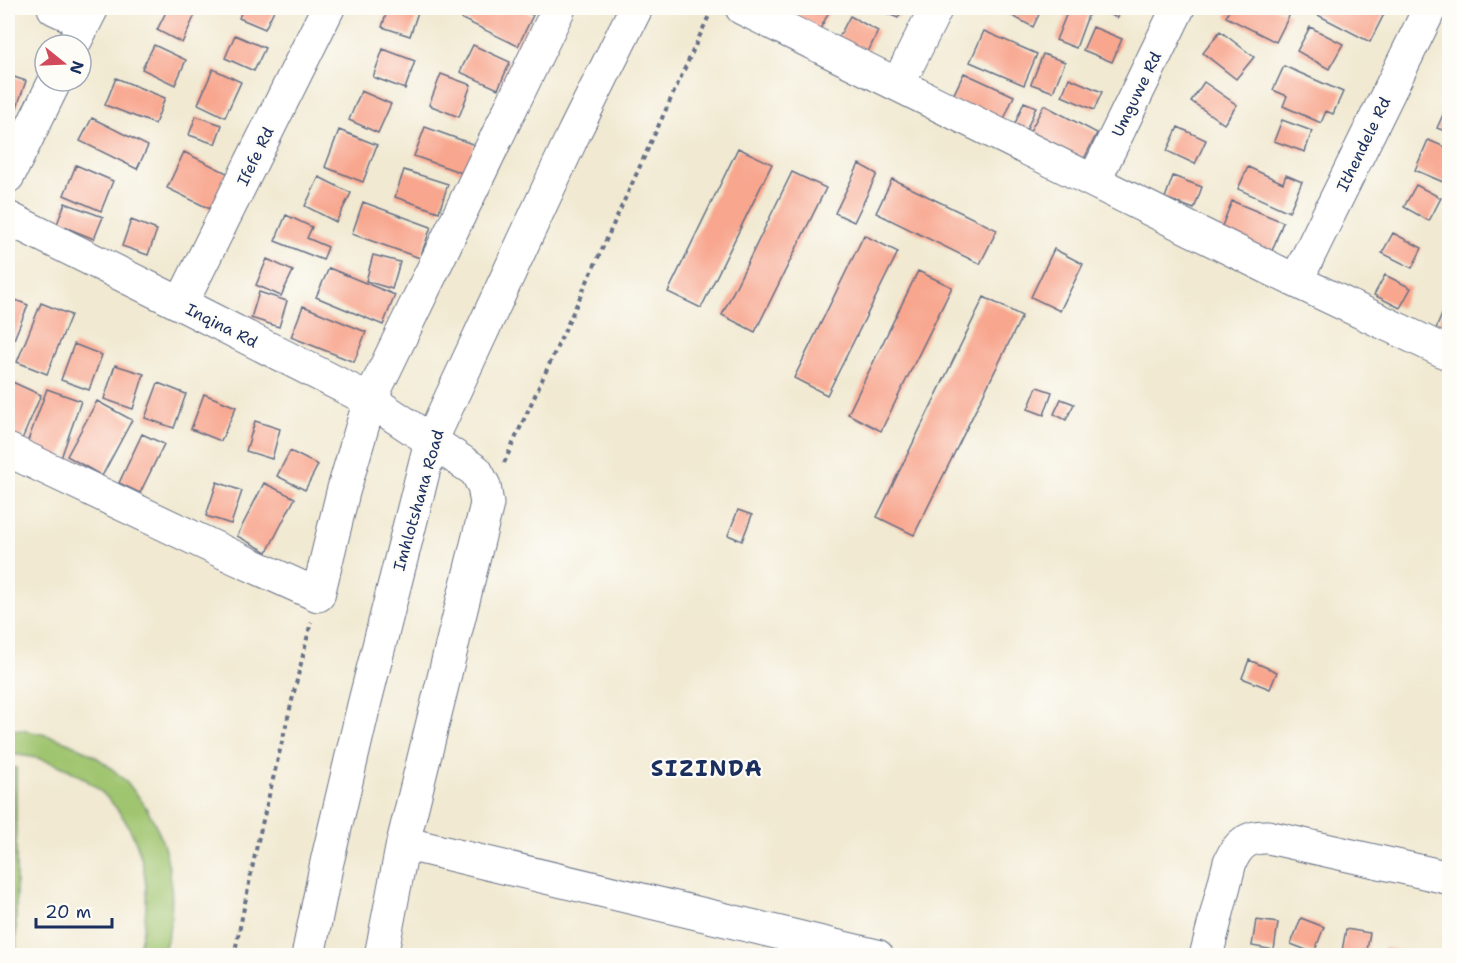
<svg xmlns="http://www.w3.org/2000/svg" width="1457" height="963" viewBox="0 0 1457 963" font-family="'Shantell Sans',sans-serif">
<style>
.green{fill:#a0c56f;stroke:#5e7a66;stroke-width:1.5}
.building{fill:#f8a68e}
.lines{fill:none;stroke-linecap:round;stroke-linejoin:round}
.minor-casing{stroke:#667086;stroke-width:35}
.path{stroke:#667086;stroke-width:4;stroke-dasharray:4.5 4.5;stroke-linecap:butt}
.minor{stroke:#fff;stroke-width:33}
.labels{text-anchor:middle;stroke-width:4.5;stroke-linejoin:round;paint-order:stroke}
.street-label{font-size:16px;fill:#1b2f5e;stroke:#fdfcf7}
.district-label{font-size:22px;font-weight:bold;letter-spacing:1.5px;fill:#1b2f5e;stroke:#fdfcf7}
</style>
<rect width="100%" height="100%" fill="#fdfcf7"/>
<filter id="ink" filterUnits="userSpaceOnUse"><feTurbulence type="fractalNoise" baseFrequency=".0167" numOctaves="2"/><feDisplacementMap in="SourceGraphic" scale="12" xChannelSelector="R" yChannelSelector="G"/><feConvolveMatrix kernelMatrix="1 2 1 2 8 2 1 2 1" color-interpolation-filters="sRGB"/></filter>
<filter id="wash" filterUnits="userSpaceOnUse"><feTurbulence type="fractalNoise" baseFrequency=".008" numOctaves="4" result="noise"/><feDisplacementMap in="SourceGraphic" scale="24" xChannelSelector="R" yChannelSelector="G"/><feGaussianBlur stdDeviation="1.35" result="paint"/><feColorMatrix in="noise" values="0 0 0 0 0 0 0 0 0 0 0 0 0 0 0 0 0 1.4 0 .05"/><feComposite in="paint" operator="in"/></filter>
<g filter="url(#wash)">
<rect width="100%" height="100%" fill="#f1e9d1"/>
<path class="green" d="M8,729c86,5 156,66 163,155 2,24 0,49 -9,71h-26c35,-98 -22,-194 -128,-201z
M8,768h8v188l-8,-1z"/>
<g id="blocks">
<path class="building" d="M168,8h11l16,7 -13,28 -25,-13z
M243,8h32l-10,21 -26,-11z
M388,8h25l6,1 -9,27 -28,-9z
M468,8h50l15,7 -15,31 -56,-27z
M767,8h64l-13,25z
M874,8h29l-5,10z
M1005,8h37l-9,19 -30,-16z
M1069,8l20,5 -13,35 -20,-8z
M1096,8h26l-5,10z
M1230,8h47l13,6 -14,28 -50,-25z
M1312,8h70l4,2 -16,32 -60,-31z
M850,16l28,15 -11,23 -29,-15z
M1093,27l29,12 -10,23 -29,-12z
M1310,27l33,17 -14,25 -32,-18z
M984,31l53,23 -13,31 -54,-23z
M1220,31l34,26 -18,22 -33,-26z
M235,35l30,13 -11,23 -29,-13z
M154,45l32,15 -11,25 -33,-16z
M473,45l37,17 -12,27 -38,-17z
M383,49l32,12 -10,28 -32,-12z
M1043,54l22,8 -12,30 -22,-8z
M1284,66l59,26 -10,22 -7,-3 -5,12 -38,-17 4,-10 -14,-6z
M213,69l28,13 -16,35 -27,-13z
M964,73l50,23 -12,28 -51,-24z
M441,74l30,11 -12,32 -30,-12z
M8,75l18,6 -11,32 -7,-2z
M116,78l49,20 -10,26 -50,-19z
M1069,78l33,14 -8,18 -32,-14z
M1204,82l33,23 -13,19 -33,-23z
M361,91l30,13 -13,29 -29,-13z
M1450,99v34l-13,-5z
M1024,102l12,5 -10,24 -12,-5z
M1044,105l53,28 -15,30 -54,-28z
M196,116l26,9 -7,19 -26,-9z
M92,118l56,28 -11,23 -57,-28z
M1282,120l30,11 -7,21 -31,-11z
M425,127l50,18 -10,29 -51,-18z
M1178,127l28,13 -11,24 -28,-13z
M339,130l38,15 -14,37 -38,-15z
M1428,140l22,9v36l-35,-15z
M738,148l34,16 -71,144 -33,-16z
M184,152l45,22 -17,36 -45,-22z
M859,164l18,10 -23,48 -19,-9z
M76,165l37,16 -12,30 -37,-16z
M1248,167l35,16 3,-8 16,7 -13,30 -51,-23z
M404,170l44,14 -9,28 -44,-15z
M792,172l34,16 -71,144 -33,-17z
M1173,176l29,11 -8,22 -29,-11z
M319,177l32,16 -15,29 -31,-16z
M892,179l105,51 -17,34 -104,-51z
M1416,185l25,13 -12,23 -25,-14z
M1232,201l51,21 -11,29 -52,-20z
M363,202l68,25 -11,31 -68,-24z
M65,203l38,14 -9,22 -37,-15z
M286,215l26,12 -5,11 21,9 -5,13 -48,-19z
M131,220l26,10 -9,25 -26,-9z
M1393,233l29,15 -10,20 -30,-15z
M864,235l34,17 -71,143 -33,-17z
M1054,249l29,15 -23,47 -29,-14z
M373,255l27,7 -8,27 -26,-8z
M267,259l26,12 -12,25 -25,-11z
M329,268l66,27 -12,30 -67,-28z
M918,271l34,16 -71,144 -33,-17z
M1385,275l26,13 -11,20 -26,-13z
M259,292l28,9 -8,26 -28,-9z
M8,297l20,8 -20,49z
M984,297l38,19 -108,219 -37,-18z
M41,303l30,12 -24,59 -30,-12z
M1446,305l4,1v31l-15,-6z
M303,306l63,26 -12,30 -63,-25z
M74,344l28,11 -13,35 -28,-10z
M115,365l29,9 -11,35 -29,-10z
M8,380l33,15 -21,49 -12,-5z
M158,383l28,11 -12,34 -29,-10z
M1037,387l15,5 -8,23 -16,-6z
M47,389l34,12 -20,57 -35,-12z
M204,394l32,13 -15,34 -30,-12z
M1061,399l13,5 -8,16 -12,-6z
M97,401l35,19 -30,56 -35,-20z
M255,421l25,8 -8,30 -26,-8z
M142,434l22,10 -24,49 -21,-10z
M290,451l28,14 -13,25 -28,-14z
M217,482l25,9 -11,33 -25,-8z
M264,483l31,15 -28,54 -30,-16z
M738,510l14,5 -10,26 -14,-6z
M1249,660l28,12 -7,17 -28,-11z
M1301,918l23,9 -10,26 -23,-9z
M1256,920l22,3 -4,27 -22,-4z
M1346,929l24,4 -4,23h-25z
M1384,948l23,4v4h-24z"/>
</g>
</g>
<g filter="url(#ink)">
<use href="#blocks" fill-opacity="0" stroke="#667086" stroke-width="1.5"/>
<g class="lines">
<g class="minor-casing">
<path id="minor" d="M54,8l31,14
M742,8l554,273 154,73
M73,45l19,-37
M898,84l38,-76
M8,176l47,-95
M1094,181l84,-173
M8,218l173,86 189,96 106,71 8,15 3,18 -84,339 -22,113
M1296,281l134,-273
M181,304l147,-296
M8,450l228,108 82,37 25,-103 27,-92 189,-392
M403,843l474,113
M308,956l19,-94 37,-157 67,-264 143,-308 62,-125
M1206,956l24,-94c8,-18 18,-26 38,-25l182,41"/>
</g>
<path class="path" d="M504,463l208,-454
M234,956l23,-111 54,-223"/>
<use href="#minor" class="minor"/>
</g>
</g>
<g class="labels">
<g class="street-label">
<text transform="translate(1136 94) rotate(-64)" y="6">Umguwe Rd</text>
<text transform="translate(1363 144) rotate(-64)" y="6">Ithendele Rd</text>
<text transform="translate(255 156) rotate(-64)" y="6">Ifefe Rd</text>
<text transform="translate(222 325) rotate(27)" y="6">Inqina Rd</text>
<text transform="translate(418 500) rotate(-74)" y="6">Imhlotshana Road</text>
</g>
<g class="district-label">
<text x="707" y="776">SIZINDA</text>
</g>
</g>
<rect width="1457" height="963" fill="none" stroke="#fdfcf7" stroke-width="30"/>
<g transform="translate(63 63) rotate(108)"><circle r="28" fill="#fdfcf7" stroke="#a3aaba" stroke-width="1.5"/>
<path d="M0-4.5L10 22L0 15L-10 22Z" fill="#d1495b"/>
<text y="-9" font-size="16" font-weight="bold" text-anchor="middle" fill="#1b2f5e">N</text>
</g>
<path d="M36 918v9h76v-9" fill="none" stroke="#1b2f5e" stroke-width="3"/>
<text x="45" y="918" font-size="18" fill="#1b2f5e" stroke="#fdfcf7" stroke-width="4.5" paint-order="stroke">20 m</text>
</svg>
